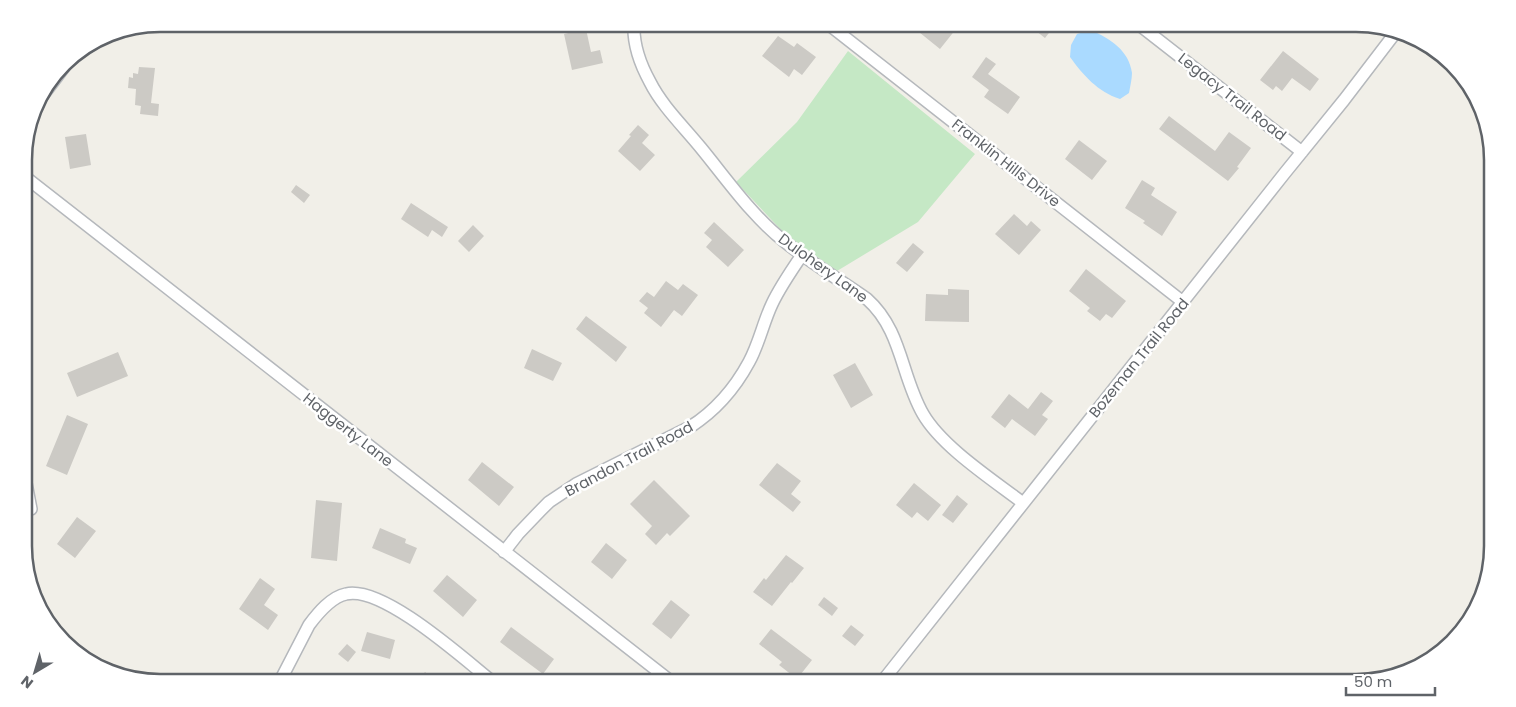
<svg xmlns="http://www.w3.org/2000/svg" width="1516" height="707" viewBox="0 0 1516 707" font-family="Poppins,sans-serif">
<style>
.green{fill:#c5e8c5}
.water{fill:#aadaff}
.building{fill:#cccac5}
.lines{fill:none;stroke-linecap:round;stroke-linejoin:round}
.minor-casing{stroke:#b5b8bc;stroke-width:14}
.minor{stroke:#fff;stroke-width:11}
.labels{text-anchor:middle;stroke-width:5;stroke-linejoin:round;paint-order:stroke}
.street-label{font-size:15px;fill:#5f6368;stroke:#fff}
.rim{fill:none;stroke:#5f6368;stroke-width:2.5}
</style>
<rect width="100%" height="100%" fill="#f1efe8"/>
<path class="green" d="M848,51l127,103 -57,68 -81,49 -53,-38 -48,-51 61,-60z"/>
<path class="water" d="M1091,30c19,9 38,20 41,43 0,6 -2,14 -3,20l-9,6c-22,-7 -37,-24 -50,-42l1,-12 6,-11z"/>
<path class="building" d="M909,24h40l7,5 -16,20z
M1027,24h29l-11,14z
M586,29l5,23 9,-2 3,13 -31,7 -8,-36z
M778,36l16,11 3,-4 19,14 -14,18 -8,-6 -5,8 -27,-21z
M1283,51l36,28 -9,12 -18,-13 -10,13 -6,-5 -3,4 -13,-10z
M986,57l10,7 -8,10 32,23 -12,17 -24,-17 5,-7 -17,-13z
M139,67l16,1 -4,35 8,1 -1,12 -18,-2 1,-8 -6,-1 1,-16 -8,-1 1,-11 4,1v-5l5,1z
M1169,116l46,35 14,-19 22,16 -14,19 2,1 -11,13 -69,-52z
M638,125l11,10 -7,8 13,12 -15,16 -22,-20 13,-15 -2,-1z
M86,134l5,31 -21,4 -5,-32z
M1079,140l28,21 -15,19 -27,-21z
M1142,180l13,8 -4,7 26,17 -15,24 -19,-13 2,-2 -20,-13z
M296,185l14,10 -6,8 -13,-11z
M411,203l37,24 -6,10 -10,-7 -4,7 -27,-18z
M1014,214l13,12 4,-5 10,9 -22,25 -24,-21z
M714,222l30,28 -16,17 -22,-20 6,-7 -8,-7z
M473,225l11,11 -15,16 -11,-11z
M913,243l11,9 -17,20 -11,-9z
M1086,269l40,32 -14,17 -6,-4 -6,7 -13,-10 3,-3 -21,-17z
M666,281l12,9 5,-6 15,11 -16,21 -8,-6 -13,17 -17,-14 4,-5 -9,-7 8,-9 7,5z
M948,289l21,1v32l-44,-1 1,-27 22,1z
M586,316l41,31 -11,15 -40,-33z
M532,349l30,14 -9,18 -29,-13z
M118,352l10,24 -51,21 -10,-24z
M855,363l18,32 -22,13 -18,-33z
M1041,392l12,9 -11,14 6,4 -13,17 -23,-17 -7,9 -14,-11 18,-23 19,15z
M67,415l21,9 -21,51 -21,-9z
M482,462l32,25 -15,19 -31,-26z
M777,463l24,18 -10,13 10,8 -8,10 -34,-27z
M654,480l36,36 -20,20 -3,-3 -11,12 -11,-11 7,-8 -22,-22z
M914,483l27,22 -13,16 -11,-9 -5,6 -16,-13z
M957,495l11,9 -15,19 -11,-8z
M316,500l26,3 -5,58 -26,-3z
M77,517l19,14 -21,27 -18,-14z
M380,528l26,11 -1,4 12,5 -7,16 -38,-16z
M606,543l21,17 -15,19 -21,-17z
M786,555l18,13 -12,15 -1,-1 -19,24 -19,-14 11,-14 2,2z
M447,575l30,25 -14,17 -30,-26z
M260,578l15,11 -11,16 14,10 -10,15 -29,-21z
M824,597l14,11 -6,8 -14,-11z
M671,600l19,15 -19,24 -19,-15z
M851,625l13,10 -9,11 -13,-10z
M511,627l43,32 -11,15 -43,-32z
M771,629l41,31 -15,19 -18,-14 3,-3 -23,-18z
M367,632l28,8 -5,19 -29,-8z
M347,644l9,8 -8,10 -10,-8z
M425,672l14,11h-23z"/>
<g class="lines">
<g class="minor-casing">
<path id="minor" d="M634,24c-1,20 6,40 16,58 12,24 34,45 51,66 27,33 51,68 84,94 26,21 55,38 82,57 35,31 34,77 56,115 19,33 70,66 100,89
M828,24l355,278
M1138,24l164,128
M37,103l34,-45
M24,176l649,507
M25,478l6,31
M504,552l14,-18 23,-24 8,-8 27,-18 114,-57c25,-16 45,-39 59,-65 10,-18 14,-39 23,-58 8,-17 19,-33 30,-49
M279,683l30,-58c9,-12 22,-28 37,-31 37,-9 119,66 148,89
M881,683l403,-509 60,-74 52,-68"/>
</g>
<use href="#minor" class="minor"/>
</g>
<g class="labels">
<g class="street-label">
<text transform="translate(1232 97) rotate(38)" y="5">Legacy Trail Road</text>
<text transform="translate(1006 163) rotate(38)" y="5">Franklin Hills Drive</text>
<text transform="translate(823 268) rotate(36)" y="5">Dulohery Lane</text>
<text transform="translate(1139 358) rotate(-51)" y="5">Bozeman Trail Road</text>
<text transform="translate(348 430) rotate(38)" y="5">Haggerty Lane</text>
<text transform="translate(629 459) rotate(-28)" y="5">Brandon Trail Road</text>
</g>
</g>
<path d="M0 0H1516V707H0ZM160 32H1356A128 128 0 0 1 1484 160V546A128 128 0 0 1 1356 674H160A128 128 0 0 1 32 546V160A128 128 0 0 1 160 32Z" fill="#fff" fill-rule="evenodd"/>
<path class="rim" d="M160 32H1356A128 128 0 0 1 1484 160V546A128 128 0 0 1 1356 674H160A128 128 0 0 1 32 546V160A128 128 0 0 1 160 32Z"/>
<g transform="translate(35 672) rotate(218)" stroke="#ffffff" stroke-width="4" paint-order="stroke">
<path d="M0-4L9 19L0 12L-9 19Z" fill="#5f6368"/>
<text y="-8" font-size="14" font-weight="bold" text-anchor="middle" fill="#5f6368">N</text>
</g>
<path d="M1346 687v8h89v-8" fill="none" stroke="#5f6368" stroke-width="2.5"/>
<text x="1354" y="687" font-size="15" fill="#5f6368" stroke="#ffffff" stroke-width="4" paint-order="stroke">50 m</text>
</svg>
